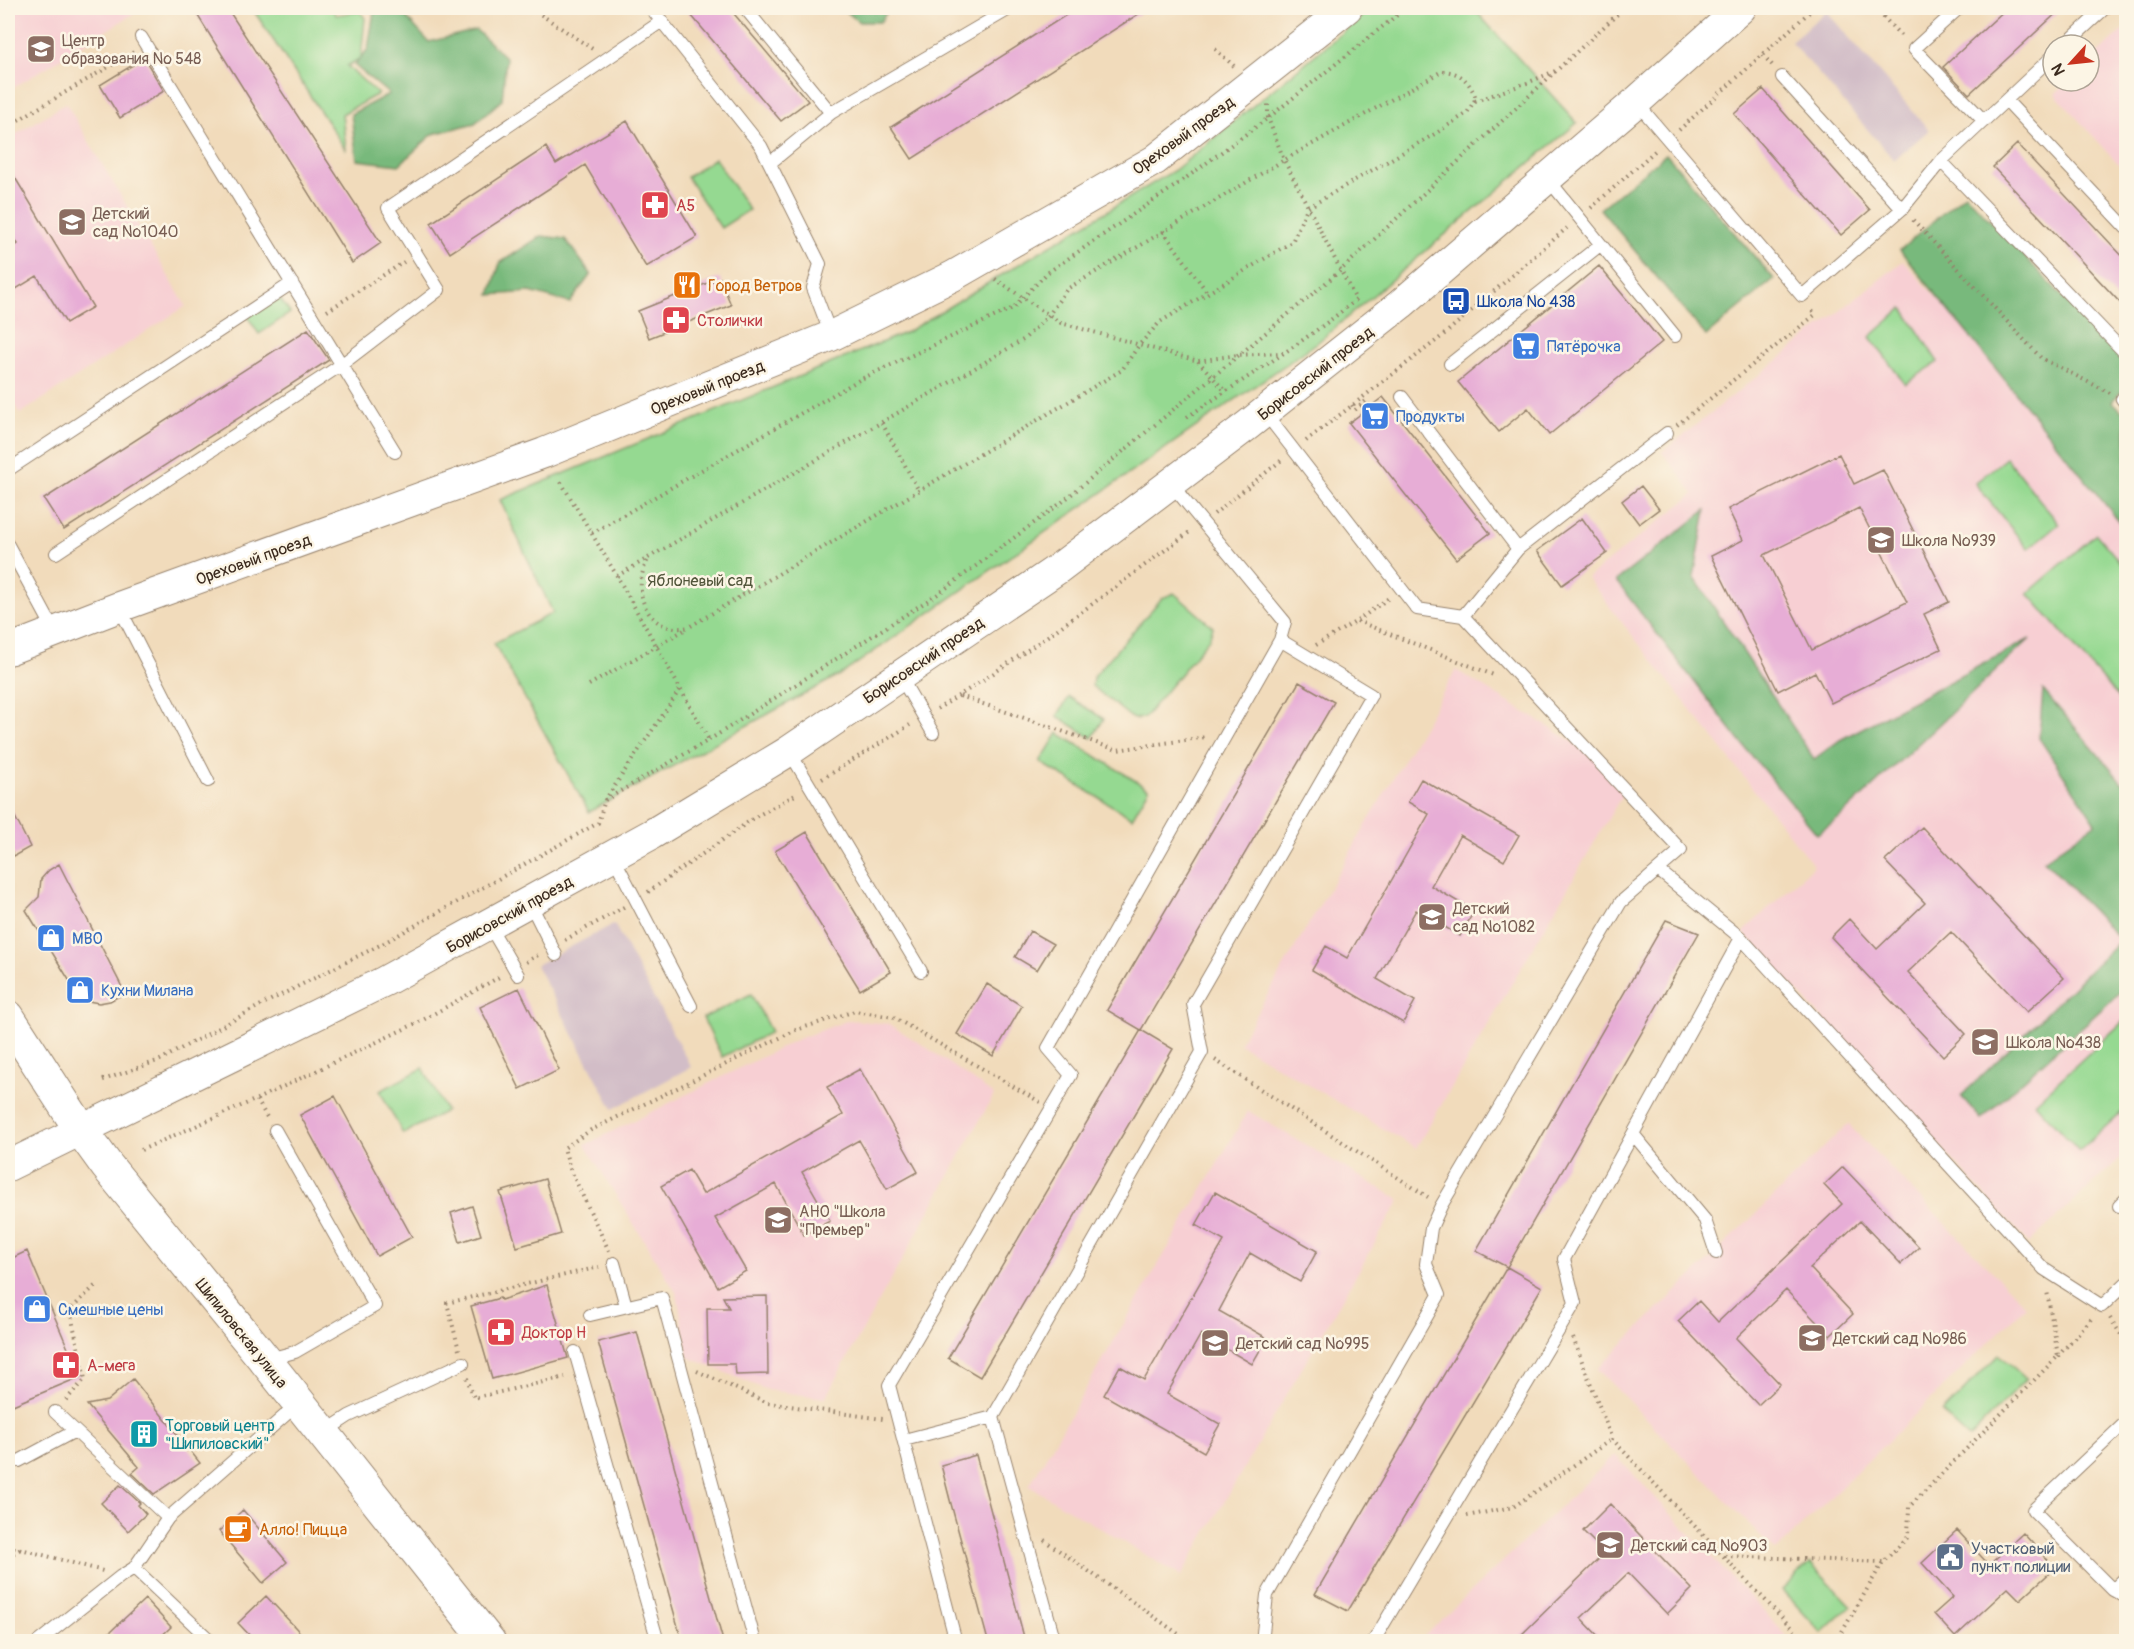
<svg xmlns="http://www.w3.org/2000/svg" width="2134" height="1649" viewBox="0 0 2134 1649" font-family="Pangolin,sans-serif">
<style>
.built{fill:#f7cfd3}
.industrial{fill:#d2bdc7}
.green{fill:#95d991;stroke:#688258;stroke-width:1.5}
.forest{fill:#78b97b;stroke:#5a724c;stroke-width:1.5}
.building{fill:#e7add6;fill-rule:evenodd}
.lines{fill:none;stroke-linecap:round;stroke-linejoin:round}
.service-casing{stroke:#96826c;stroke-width:14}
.tertiary-casing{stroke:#96826c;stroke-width:32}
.secondary-casing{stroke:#96826c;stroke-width:35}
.path{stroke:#96826c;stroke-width:4;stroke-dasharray:1.5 4.5;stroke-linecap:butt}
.service{stroke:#fff;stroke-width:12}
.tertiary{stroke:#fff;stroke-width:30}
.secondary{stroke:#fff;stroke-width:33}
.labels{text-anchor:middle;stroke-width:5;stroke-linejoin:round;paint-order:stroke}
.education-label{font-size:16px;fill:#785e54;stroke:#fcf5e5;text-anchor:start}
.street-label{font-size:16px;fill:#3b2a1e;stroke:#fcf5e5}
.health-label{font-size:16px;fill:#be3a42;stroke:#fcf5e5;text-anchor:start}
.food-label{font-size:16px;fill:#c56008;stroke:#fcf5e5;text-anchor:start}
.transit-label{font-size:16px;fill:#164399;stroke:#fcf5e5;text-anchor:start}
.shop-label{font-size:16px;fill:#366cbe;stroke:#fcf5e5;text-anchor:start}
.park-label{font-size:16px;fill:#52563b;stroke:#fcf5e5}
.culture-label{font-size:16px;fill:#0d838f;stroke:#fcf5e5;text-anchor:start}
.service-label{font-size:16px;fill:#4e5e75;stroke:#fcf5e5;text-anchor:start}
</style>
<rect width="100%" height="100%" fill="#fcf5e5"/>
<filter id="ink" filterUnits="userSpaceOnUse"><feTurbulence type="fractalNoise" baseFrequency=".0167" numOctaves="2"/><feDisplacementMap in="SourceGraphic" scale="12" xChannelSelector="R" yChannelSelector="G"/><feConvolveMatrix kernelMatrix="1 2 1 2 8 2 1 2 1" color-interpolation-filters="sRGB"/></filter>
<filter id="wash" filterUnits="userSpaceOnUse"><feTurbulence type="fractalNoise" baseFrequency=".008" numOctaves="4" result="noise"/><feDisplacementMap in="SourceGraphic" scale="24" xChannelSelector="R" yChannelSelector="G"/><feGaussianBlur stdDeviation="1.35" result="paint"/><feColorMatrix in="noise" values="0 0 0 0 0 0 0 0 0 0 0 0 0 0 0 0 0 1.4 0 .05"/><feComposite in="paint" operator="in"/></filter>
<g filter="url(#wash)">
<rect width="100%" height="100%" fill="#f1dbbb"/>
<path class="built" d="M8,8h135l-135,83z
M2126,27v145l-71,-78 13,-13h21v-19z
M66,103l120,203 -166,108 -12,-20v-255z
M1903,261l223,242v650l-97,90 -286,-311 71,-66 -227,-288 107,-84 -32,-42z
M1456,670l158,97 11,23 -209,358 -177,-104z
M849,1020l40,4 37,23 68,48 -169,303 -58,-8 -79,-33 -11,-63 -92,-149 213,-106z
M1248,1111l152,89 -219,376 -152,-90z
M1848,1124l178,182 -250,245 -179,-182z
M1615,1455l172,181 -6,6h-363z"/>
<path class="industrial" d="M1826,11l103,119 -35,30 -103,-118z
M614,924l77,143 -78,42 -77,-144z"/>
<path class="green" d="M252,8h81l3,7 24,-4 5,7 -4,40 -14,8 31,28 -36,20 4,36z
M1372,8h101l104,115 -259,219 -475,331 -254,139 -95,-169 59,-30 -53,-113 407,-168 268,-162z
M715,158l34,52 -28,18 -34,-51z
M278,296l12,17 -31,21 -12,-18z
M1903,308l35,54 -33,22 -35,-47z
M2006,458l53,66 -31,25 -53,-66z
M2096,534l30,35v138l-98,-114z
M1174,593l39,34 -4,12 -65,79 -11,1 -41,-33 2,-10 68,-78z
M1069,697l35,22 -12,19 -35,-22z
M1058,733l91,56 -17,29 -92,-56z
M751,994l20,38 -49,25 -19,-39z
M2126,1019v89l-47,43 -44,-48z
M423,1068l23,43 -43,23 -23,-43z
M1999,1354l27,25 -57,59 -27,-25z
M1810,1563l41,43 -29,27 -40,-43z"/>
<path class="forest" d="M371,8h49l-16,7 25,27 47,-12 30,28 -4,42 -27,23 -42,11 -34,31 -42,-5 -6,-46 38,-20 -35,-29 14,-16 6,-38z
M842,8h48l-10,14h-21z
M1666,154l108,125 -68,57 -106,-127z
M1965,194l161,169v24l-14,14 14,14v115l-226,-280z
M541,236l24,3 26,35 -21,29 -40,-11 -40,3 10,-32z
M1706,510l-12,67 120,182 26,-19 190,-101 -191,179 -22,16 -70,-84 -131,-169z
M2043,690l83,97v200l-145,132 -20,-23 160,-156 -77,-80 52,-37 -57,-85z"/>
<g id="blocks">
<path class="building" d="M193,8h34l154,235 -29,20z
M685,8h44l79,93 -27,20z
M1077,8h71l-236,151 -21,-32z
M2007,8h55l-93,86 -26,-27z
M144,58l20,33 -44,27 -20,-33z
M1763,89l107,121 -29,25 -107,-121z
M627,121l70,116 -51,30 -61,-102 -135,88 -19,-30 115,-76 10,17z
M2017,144l110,117v49l-134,-143z
M8,166l85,141 -27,16 -29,-47 -29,18v-43l10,-7 -10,-17z
M1599,266l63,76 -113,93 -21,-27 -29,24 -41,-50z
M720,278l11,27 -82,33 -11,-27z
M308,329l21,31 -265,170 -20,-31z
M1383,397l107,136 -34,26 -107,-136z
M1839,454l15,30 29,-14 66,132 -25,12 17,35 -110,54 -16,-31 -37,19 -67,-135 32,-16 -15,-31zM1859,508l48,94 -95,48 -48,-95z
M1641,486l18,23 -20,15 -17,-23z
M1582,518l25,35 -45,32 -25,-34z
M1299,682l35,20 -193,328 -34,-20z
M1421,779l98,56 -15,26 -44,-26 -29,51 43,25 -14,25 -44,-26 -39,69 38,22 -12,22 -91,-53 14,-24 21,12 43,-75 39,-69 -21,-12z
M8,803l22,44 -16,9 -6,-11z
M1922,827l142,151 -37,34 -76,-80 -43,40 58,62 -23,22 -112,-119 18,-18 28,30 48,-46 -40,-42z
M807,832l84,140 -31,18 -85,-139z
M59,864l66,129 -15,8 -11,2 -11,-2 -11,-8 -51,-83 13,-13 2,-18 8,-9z
M1666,920l33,13 -192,334 -31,-16z
M1030,931l23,13 -16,26 -22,-13z
M987,984l35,22 -29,50 -36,-22z
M519,988l40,82 -39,19 -40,-82z
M1141,1030l32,19 -193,328 -32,-19z
M860,1069l58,103 -31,17 -28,-49 -57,32 28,49 -26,14 -28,-51 -61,34 31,53 -28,16 -57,-101 28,-16 14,24 140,-79 -16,-28z
M335,1096l77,141 -35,19 -77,-141z
M1843,1167l76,80 -18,17 -41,-43 -50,47 43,46 -23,22 -44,-46 -50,48 44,46 -22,21 -80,-84 21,-20 19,21 124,-118 -18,-19z
M545,1179l16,55 -44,13 -17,-55z
M1215,1192l102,59 -17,31 -50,-29 -31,58 48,27 -15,26 -51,-30 -34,60 53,30 -16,28 -100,-57 16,-29 24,14 80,-139 -28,-16z
M472,1206l9,29 -21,7 -9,-29z
M27,1251l53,126 -72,30v-147z
M1507,1267l35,20 -194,324 -33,-17z
M547,1285l21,73 -76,21 -21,-73 29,-8 1,2z
M767,1296l1,78 -32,1 -1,-11h-27l-1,-56h22l-6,-11z
M637,1332l86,309h-41l-84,-299z
M133,1379l67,84 -46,31 -22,-21 7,-6 -52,-62 20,-4z
M976,1455l49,186h-37l-38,-141 -9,-35z
M120,1485l20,18 -2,2 8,9 -18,17 -27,-28z
M1610,1504l82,85 -25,25 -39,-41 -47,45 22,23h-88l90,-88 -22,-22z
M243,1510l44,52 -24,21 -44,-52z
M1957,1530l32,35 34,-32 32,35 -35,32 -12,-12 -53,49 -21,-23 19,-17 -31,-34z
M266,1596l42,45h-53l-17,-18z
M145,1599l26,28 -15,14h-37l-9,-9z"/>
</g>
</g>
<g filter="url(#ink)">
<use href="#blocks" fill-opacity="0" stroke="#96826c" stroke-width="1.5"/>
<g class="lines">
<g class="service-casing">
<path id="service" d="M651,8l110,138 59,118 -7,24 18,47
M745,8l86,105 -61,50
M1959,8l-45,41 70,72
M141,37l254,415
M2065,45l40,-37
M1782,77l120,132
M2006,100l120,128
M1636,102l166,194 100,-87 39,-48 185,193
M831,113l180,-105
M1941,161l112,-105
M1548,179l127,157
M1450,364l150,-119
M2126,394l-4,5 4,5
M1402,397l116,152
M8,470l284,-187
M8,545l47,87
M56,553l285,-188 98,-75 -51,-82 274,-187
M119,607l89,174
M1463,616l55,-67 149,-116
M900,676l33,57
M789,751l132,220
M613,856l78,150
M530,903l26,52
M489,925l29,50
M1741,938l303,331 58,37 24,-23
M1633,1134l72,86 11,33
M2119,1206l7,-7
M614,1263l12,43
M590,1315l72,-17 93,344
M575,1352l83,290
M269,1359l26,-7 80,-46 -100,-176
M55,1412l113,106
M993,1417l62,225
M323,1433l26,-17 114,-53
M904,1440l89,-23 209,-365 -9,-48 178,-309 -91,-55
M19,1461l56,-30
M2126,1577l-13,13 13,7
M2113,1590l-80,-80 93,-88
M38,1642l83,-66 13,-8
M212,1642l-78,-74 34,-50 130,-114
M956,1642l-67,-257 182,-310 -23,-27 232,-408 5,-18 -114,-138
M1262,1642l5,-47 172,-300 -13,-31 5,-36 10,-22 180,-304 60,-52 -218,-234 -46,-7 -152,-196
M1373,1642l202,-339 -11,-44 177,-321 -83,-68"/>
</g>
<g class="tertiary-casing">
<path id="tertiary" d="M8,650l111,-43 425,-154 287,-117 122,-60 202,-116 192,-152
M8,1166l377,-185 267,-147 137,-83 270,-183 189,-143 153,-121 235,-202 105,-94"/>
</g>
<g class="secondary-casing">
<path id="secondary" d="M8,1017l73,113 26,36 158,194 224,282"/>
</g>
<path class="path" d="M531,8l63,42
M1875,8l28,30
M1215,49l20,18
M1763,55l9,10
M1475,101l52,-18 28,-12
M8,126l126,-74
M1679,130l135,-122
M1591,208l66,-59
M1913,220l128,138 69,35
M1163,231l44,61
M995,279l66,44 137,38 39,-6 46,-2
M327,311l77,-49
M1198,361l27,30
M1352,405l3,5 11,-9 4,6
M1187,417c57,-38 116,-74 169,-117l-72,-140 -16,-42v-15
M882,423l37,68
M1677,425l138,-110 -4,-6
M1306,441l135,-104 126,-109
M561,482l56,94 92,164
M1214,514l69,-55
M592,533l267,-153 154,-72 34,-35 128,-87 93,-68 138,-110
M617,576l406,-236 25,-24 19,-27 217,-129 158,-89c19,1 27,10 34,27l-9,15 -29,19 -131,76 -15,34 -132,80 -21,23 -17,25 -433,257c-42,9 -60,-37 -40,-69
M1357,621l139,55
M1316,645l41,-24 33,-24
M589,685l97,-56
M960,696l157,54 89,-13
M937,709c88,-53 171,-117 254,-178
M822,779l88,-54
M605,800l104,-60 229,-146 123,-91 279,-232 284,-263
M648,892l109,-76 40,-22
M565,940l59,-33
M526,962l14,-8
M1215,1060l213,137
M103,1080l57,-20 103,-56 119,-60 216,-121 7,-23 76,-112
M257,1100l11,19
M141,1150l116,-51 164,-78 80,-45
M609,1251l-39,-82 -6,-21 27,-18 205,-100 59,-19 38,6 147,85
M2110,1318l16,24
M1573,1338l39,101 193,203
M459,1350l-12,-47 152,-36
M2058,1356l34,-38
M697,1371l71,32 115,16
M467,1378l7,20 91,-21
M66,1400l19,-21 -15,-69 25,-24
M1467,1516l46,-9 99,-68
M1044,1540l146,102
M8,1547l13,2 82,22
M8,1556l13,-7
M1725,1556l158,6
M1836,1642l47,-80 25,-25 1,-30 149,-151 -11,-65"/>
<use href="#service" class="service"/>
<use href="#tertiary" class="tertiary"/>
<use href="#secondary" class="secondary"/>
</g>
</g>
<defs>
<g id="school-square" transform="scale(1.5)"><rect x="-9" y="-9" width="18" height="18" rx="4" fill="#8d6e63" stroke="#fcf5e5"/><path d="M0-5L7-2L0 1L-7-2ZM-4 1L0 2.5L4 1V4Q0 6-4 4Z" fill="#fff"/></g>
<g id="pharmacy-square" transform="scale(1.5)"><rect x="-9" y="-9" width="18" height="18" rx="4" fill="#e0444e" stroke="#fcf5e5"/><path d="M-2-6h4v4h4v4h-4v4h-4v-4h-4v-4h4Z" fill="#fff"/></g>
<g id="restaurant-square" transform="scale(1.5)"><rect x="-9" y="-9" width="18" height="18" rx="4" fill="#e8710a" stroke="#fcf5e5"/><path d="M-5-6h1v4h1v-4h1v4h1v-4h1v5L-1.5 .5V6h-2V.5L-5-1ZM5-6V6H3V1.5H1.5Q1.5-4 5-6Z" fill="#fff"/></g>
<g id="bus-square" transform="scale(1.5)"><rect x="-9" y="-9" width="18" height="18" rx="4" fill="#1a4fb4" stroke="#fcf5e5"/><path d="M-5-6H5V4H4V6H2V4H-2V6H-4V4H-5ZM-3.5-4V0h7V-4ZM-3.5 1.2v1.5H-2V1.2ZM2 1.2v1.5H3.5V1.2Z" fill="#fff"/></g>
<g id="supermarket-square" transform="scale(1.5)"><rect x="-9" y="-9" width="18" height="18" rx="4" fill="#3f7fe0" stroke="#fcf5e5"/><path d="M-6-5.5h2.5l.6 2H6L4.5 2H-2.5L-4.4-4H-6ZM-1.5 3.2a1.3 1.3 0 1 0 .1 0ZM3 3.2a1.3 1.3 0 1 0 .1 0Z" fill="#fff"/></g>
<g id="shop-square" transform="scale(1.5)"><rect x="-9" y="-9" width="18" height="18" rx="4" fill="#3f7fe0" stroke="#fcf5e5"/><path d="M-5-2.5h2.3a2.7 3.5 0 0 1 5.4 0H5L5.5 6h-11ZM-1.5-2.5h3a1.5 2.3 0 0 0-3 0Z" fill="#fff"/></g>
<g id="building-square" transform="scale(1.5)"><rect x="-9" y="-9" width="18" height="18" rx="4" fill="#0f9aa8" stroke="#fcf5e5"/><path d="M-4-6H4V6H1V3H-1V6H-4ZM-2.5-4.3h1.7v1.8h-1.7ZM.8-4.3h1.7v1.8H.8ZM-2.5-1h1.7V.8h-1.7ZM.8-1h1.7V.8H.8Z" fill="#fff"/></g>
<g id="cafe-square" transform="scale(1.5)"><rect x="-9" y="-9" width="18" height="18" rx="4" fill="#e8710a" stroke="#fcf5e5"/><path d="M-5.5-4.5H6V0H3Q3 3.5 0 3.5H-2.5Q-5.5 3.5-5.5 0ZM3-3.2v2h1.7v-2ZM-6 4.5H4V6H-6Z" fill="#fff"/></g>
<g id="civic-square" transform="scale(1.5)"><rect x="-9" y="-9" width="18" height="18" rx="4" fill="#5c6f8a" stroke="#fcf5e5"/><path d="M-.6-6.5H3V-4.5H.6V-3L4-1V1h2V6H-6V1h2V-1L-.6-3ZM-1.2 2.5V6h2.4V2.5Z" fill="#fff"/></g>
</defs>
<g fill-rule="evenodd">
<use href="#school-square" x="41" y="49"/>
<use href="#pharmacy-square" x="655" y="205"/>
<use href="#school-square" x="72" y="222"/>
<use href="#restaurant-square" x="687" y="285"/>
<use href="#bus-square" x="1456" y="301"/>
<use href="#pharmacy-square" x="676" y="320"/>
<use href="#supermarket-square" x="1526" y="346"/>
<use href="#supermarket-square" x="1375" y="416"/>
<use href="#school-square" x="1881" y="540"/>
<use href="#school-square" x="1432" y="917"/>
<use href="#shop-square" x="51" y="938"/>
<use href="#shop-square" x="80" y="990"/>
<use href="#school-square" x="1985" y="1042"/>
<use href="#school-square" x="778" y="1220"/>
<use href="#shop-square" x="37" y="1309"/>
<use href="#pharmacy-square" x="501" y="1332"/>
<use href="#school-square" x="1812" y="1338"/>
<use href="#school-square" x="1215" y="1343"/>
<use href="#pharmacy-square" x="66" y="1365"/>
<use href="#building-square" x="144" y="1434"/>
<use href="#cafe-square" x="238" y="1529"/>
<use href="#school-square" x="1610" y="1545"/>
<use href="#civic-square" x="1950" y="1557"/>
</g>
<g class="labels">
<g class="education-label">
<text x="62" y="46">Центр<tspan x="62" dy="18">образования № 548</tspan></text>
<text x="93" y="219">Детский<tspan x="93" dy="18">сад №1040</tspan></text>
<text x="1902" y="546">Школа №939</text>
<text x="1453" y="914">Детский<tspan x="1453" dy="18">сад №1082</tspan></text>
<text x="2006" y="1048">Школа №438</text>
<text x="799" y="1217">АНО "Школа<tspan x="799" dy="18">"Премьер"</tspan></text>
<text x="1833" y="1344">Детский сад №986</text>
<text x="1236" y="1349">Детский сад №995</text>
<text x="1631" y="1551">Детский сад №903</text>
</g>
<g class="street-label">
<text transform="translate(1183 135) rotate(-36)" y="6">Ореховый проезд</text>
<text transform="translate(1315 373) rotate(-38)" y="6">Борисовский проезд</text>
<text transform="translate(707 387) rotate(-22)" y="6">Ореховый проезд</text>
<text transform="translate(253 559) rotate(-20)" y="6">Ореховый проезд</text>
<text transform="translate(923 660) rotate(-34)" y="6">Борисовский проезд</text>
<text transform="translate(509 914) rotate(-29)" y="6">Борисовский проезд</text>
<text transform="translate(242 1333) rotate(51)" y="6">Шипиловская улица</text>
</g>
<g class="health-label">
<text x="676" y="211">А5</text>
<text x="697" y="326">Столички</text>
<text x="522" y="1338">Доктор Н</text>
<text x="87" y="1371">А-мега</text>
</g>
<g class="food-label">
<text x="708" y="291">Город Ветров</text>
<text x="259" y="1535">Алло! Пицца</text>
</g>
<g class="transit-label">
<text x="1477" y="307">Школа № 438</text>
</g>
<g class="shop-label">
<text x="1547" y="352">Пятёрочка</text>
<text x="1396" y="422">Продукты</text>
<text x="72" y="944">МВО</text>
<text x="101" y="996">Кухни Милана</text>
<text x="58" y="1315">Смешные цены</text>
</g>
<g class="park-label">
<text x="700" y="586">Яблоневый сад</text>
</g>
<g class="culture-label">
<text x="165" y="1431">Торговый центр<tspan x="165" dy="18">"Шипиловский"</tspan></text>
</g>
<g class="service-label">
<text x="1971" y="1554">Участковый<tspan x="1971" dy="18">пункт полиции</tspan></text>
</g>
</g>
<rect width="2134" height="1649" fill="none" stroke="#fcf5e5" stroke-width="30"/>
<g transform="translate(2071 63) rotate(243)"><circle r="28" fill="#fcf5e5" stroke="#afa495" stroke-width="1.5"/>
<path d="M0-4.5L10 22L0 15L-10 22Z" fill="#c8321e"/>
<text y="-9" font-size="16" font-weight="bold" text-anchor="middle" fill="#3b2a1e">N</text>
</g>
</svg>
